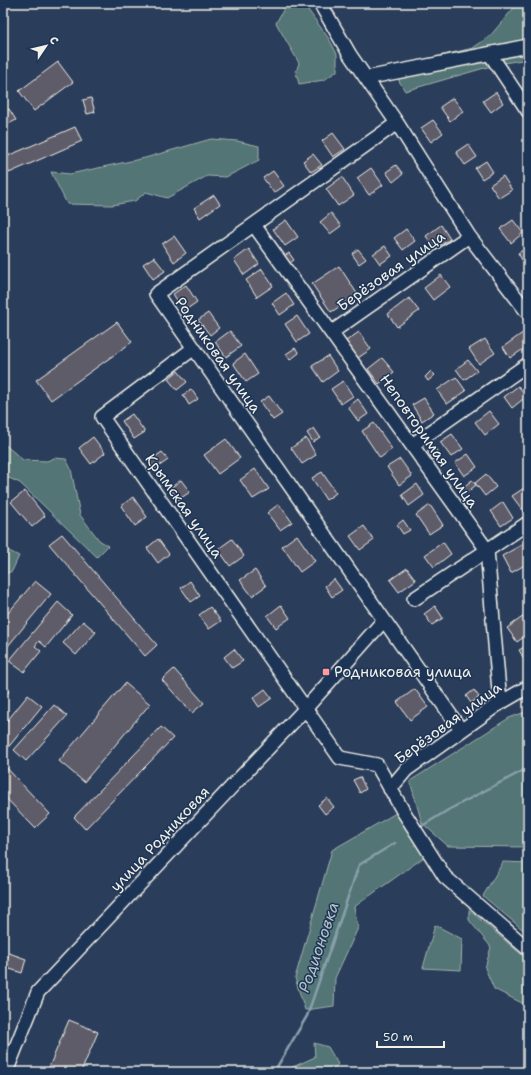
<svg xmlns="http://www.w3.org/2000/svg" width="531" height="1075" viewBox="0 0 531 1075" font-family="'Shantell Sans',sans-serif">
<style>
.green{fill:#527474;stroke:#a3b2ae}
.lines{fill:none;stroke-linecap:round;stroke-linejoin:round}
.stream{stroke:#87a0ac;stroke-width:2.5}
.building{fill:#5f5c6b;stroke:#f4f1e8}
.minor-casing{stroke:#f4f1e8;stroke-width:16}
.minor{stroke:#1d3557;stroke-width:13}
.poi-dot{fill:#ff9aa2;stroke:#1d3557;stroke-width:1.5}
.labels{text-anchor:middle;stroke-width:3;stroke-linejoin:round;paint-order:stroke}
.street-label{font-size:15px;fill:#f4f1e8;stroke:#1d3557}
.poi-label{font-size:15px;fill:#f4f1e8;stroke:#1d3557;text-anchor:start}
.water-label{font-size:16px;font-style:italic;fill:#b5c2c5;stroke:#1d3557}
</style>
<rect width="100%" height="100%" fill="#2a3d5b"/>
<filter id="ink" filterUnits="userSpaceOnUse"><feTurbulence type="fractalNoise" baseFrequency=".025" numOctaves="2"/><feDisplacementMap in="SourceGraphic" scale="8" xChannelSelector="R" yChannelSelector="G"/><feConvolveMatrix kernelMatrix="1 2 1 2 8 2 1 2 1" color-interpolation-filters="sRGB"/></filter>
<g filter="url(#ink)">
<path class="green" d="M287,3h16l26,36 8,15v17l-13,9 -25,4 -3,-12 3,-9 -23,-40z
M518,3h10v56l-30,5 -93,27 -11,-19 41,-15 38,-9 17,-12z
M211,139l26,2 22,5v14l-33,17 -19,-1 -40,22 -21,-6 -11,9 -23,4 -45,-1 -16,-32 19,2 75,-16z
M3,443l20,17 24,1 7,-3 12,1 5,10 9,46 19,25 9,6 -11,11 -77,-74 -11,-5 -6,4z
M3,548l16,8 -7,15 -9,4z
M528,711v136l-80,-1 -26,-23 -12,-42 99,-63z
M396,813l31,42 -73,52 4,21 -23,50 -1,28 -29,4 -10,-32 37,-128z
M503,862l25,1v71l-45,-38z
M469,910l59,50v46l-34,-17 -9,-21 6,-21 -22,-27z
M435,925l27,14 -1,31 -38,-2z
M314,1043l14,4 10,17 -7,8h-49l33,-15z"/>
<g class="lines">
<path class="stream" d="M422,826l26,-16 80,-42
M274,1072l33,-56 52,-151 36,-22"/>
</g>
<path class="building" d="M58,62l15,20 -39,29 -15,-20z
M496,92l7,11 -12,9 -8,-11z
M91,98l4,14 -8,2 -4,-14z
M453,98l10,13 -13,10 -10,-14z
M9,109l7,11 -13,7v-15z
M433,120l10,13 -12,9 -10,-14z
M75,127l7,14 -73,32 -6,-15z
M333,133l12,16 -12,8 -11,-16z
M468,144l9,13 -12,8 -9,-13z
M313,154l9,11 -11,7 -8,-11z
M486,161l7,11 -11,7 -7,-11z
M396,165l7,9 -10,8 -7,-10z
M371,168l12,17 -14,10 -12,-17z
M273,171l11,15 -10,7 -11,-15z
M503,176l9,14 -13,8 -9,-13z
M342,177l12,18 -16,11 -12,-17z
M214,195l6,9 -20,14 -6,-10z
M331,213l10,13 -11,8 -10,-12z
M286,220l12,17 -13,9 -12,-17z
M513,220l10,13 -12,10 -11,-14z
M441,225l9,14 -15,10 -9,-13z
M406,229l9,12 -12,9 -9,-12z
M174,236l12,17 -12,9 -12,-18z
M385,246l7,10 -12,8 -7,-10z
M528,247v23l-10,-17z
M249,249l10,15 -15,11 -10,-15z
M358,249l8,10 -7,5 -7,-10z
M289,253l5,7 -9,7 -5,-8z
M154,257l11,14 -12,8 -10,-15z
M339,266l19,29 -27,17 -19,-28z
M262,269l11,17 -16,11 -11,-17z
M441,275l9,12 -17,13 -9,-12z
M186,285l11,17 -13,9 -11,-17z
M286,293l8,12 -14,10 -8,-12z
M409,298l10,13 -22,16 -9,-13z
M208,313l11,15 -9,7 -12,-15z
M297,316l12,18 -12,8 -12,-18z
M117,322l15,20 -81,58 -15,-20z
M230,331l11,15 -15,11 -11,-15z
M359,332l12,17 -13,9 -12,-17z
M524,332l4,6v8l-18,12 -7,-11z
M485,339l10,14 -16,11 -10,-15z
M295,348l4,5 -9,7 -4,-6z
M245,354l13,20 -12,8 -13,-19z
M328,356l10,15 -15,11 -11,-16z
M382,358l12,14 -15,12 -11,-15z
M468,360l9,11 -13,9 -8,-11z
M178,371l9,11 -10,8 -9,-11z
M431,371l4,4 -7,6 -3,-4z
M456,377l10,14 -19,13 -10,-14z
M343,381l10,15 -12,8 -10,-15z
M518,386l9,10 -15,12 -8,-11z
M191,389l7,10 -9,6 -6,-10z
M269,396l13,18 -9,6 -13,-18z
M424,398l10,15 -12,8 -10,-16z
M358,399l10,15 -10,7 -10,-14z
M489,411l10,13 -14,11 -10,-13z
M132,414l13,18 -11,7 -12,-18z
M374,423l18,26 -12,9 -18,-27z
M314,428l6,9 -7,5 -6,-9z
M452,434l11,15 -12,8 -11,-15z
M93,437l12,16 -14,11 -12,-16z
M306,438l10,17 -14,9 -11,-16z
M226,439l14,19 -22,16 -14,-19z
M433,446l7,9 -7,5 -6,-9z
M162,452l6,8 -13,9 -6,-8z
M468,454l9,13 -13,9 -9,-13z
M400,459l12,17 -13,9 -12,-18z
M255,469l14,20 -16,10 -13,-19z
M322,472l14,21 -10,7 -14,-22z
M486,474l10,13 -11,9 -10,-13z
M181,480l9,12 -12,8 -8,-12z
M472,480l4,5 -12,10 -4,-5z
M417,484l7,11 -15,11 -7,-11z
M527,486l1,2v21l-4,3 -12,-16z
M25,491l20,25 -13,11 -21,-25z
M133,497l14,20 -12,9 -14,-20z
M503,502l10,16 -12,8 -10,-15z
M279,504l13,18 -12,8 -13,-17z
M430,505l13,20 -14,9 -13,-19z
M403,520l7,10 -7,4 -6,-9z
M364,526l10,14 -14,10 -10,-14z
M62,534l95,111 -12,11 -96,-112z
M297,535l18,26 -15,11 -18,-26z
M158,539l11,15 -11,9 -11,-15z
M232,539l12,17 -14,10 -12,-17z
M528,541v22l-17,10 -9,-17z
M443,542l8,12 -17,13 -9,-12z
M407,568l9,12 -17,12 -9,-12z
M255,570l11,16 -14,10 -12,-16z
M334,579l8,11 -10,7 -7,-11z
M35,581l16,13 -48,58v-33z
M190,581l10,15 -9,6 -10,-14z
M58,602l14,13 -26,32 -7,-6 -4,5 6,5 -17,21 -15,-11z
M281,605l9,13 -14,10 -9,-12z
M435,606l8,12 -11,7 -8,-11z
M210,607l11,14 -12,8 -10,-14z
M524,616l4,6v12l-11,8 -10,-14z
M83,621l13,11 -20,23 -13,-12z
M528,645v18l-1,1 -8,-14z
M234,649l9,12 -11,7 -8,-11z
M174,669l30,34 -12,10 -30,-33z
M125,683l25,21 -66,78 -25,-21z
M3,684l7,6 -7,8z
M265,689l7,9 -13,9 -6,-9z
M415,689l13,18 -18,13 -13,-18z
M474,690l5,7 -8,6 -5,-7z
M28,695l14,11 -36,44 -3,-3v-21z
M54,705l13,11 -41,45 -12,-11z
M161,727l12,11 -88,91 -11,-12z
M3,764l47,50 -15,14 -32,-33z
M360,777l6,12 -6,4 -7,-13z
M327,798l7,9 -9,7 -7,-9z
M9,953l17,6 -4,14 -18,-6z
M69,1020l29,12 -17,40h-34z"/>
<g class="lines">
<g class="minor-casing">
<path id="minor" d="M320,3l30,52 47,68 72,113 59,77
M490,54l38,57
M366,78l162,-32
M397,123l-241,171 305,436
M254,225l233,325 12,141 -2,14
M332,332l137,-96
M194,348l-92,69 238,341 37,7 26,46 42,66 83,72
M412,445l116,-81
M414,599l114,-76
M390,789l16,-19 91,-65 31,-18
M6,1072l32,-80 268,-284 78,-88"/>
</g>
<use href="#minor" class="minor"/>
</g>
</g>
<rect class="poi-dot" x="322" y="668" width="8" height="8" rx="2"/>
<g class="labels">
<g class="street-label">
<text transform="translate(391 271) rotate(-35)" y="5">Берёзовая улица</text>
<text transform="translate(218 355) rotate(55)" y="5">Родниковая улица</text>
<text transform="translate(429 441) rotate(55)" y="5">Неповторимая улица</text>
<text transform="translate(184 506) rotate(55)" y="5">Крымская улица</text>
<text transform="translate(448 723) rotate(-36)" y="5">Берёзовая улица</text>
<text transform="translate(160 839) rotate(-47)" y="5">улица Родниковая</text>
</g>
<g class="poi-label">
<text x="334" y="677">Родниковая улица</text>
</g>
<g class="water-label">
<text transform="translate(318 947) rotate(-71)" y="6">Родионовка</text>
</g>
</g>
<rect width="531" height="1075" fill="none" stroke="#1d3557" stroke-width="16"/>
<rect x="8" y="8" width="515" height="1059" fill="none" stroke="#f4f1e8" stroke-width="1.5" filter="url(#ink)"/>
<g transform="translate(46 46) rotate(55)" stroke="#1d3557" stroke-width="3" paint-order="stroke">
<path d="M0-3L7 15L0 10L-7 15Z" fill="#f4f1e8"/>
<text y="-6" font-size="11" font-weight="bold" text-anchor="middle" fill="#f4f1e8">С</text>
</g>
<path d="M377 1041v6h67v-6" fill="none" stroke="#f4f1e8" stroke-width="2"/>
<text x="383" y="1041" font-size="12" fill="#f4f1e8" stroke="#1d3557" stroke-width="3" paint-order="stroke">50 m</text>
</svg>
